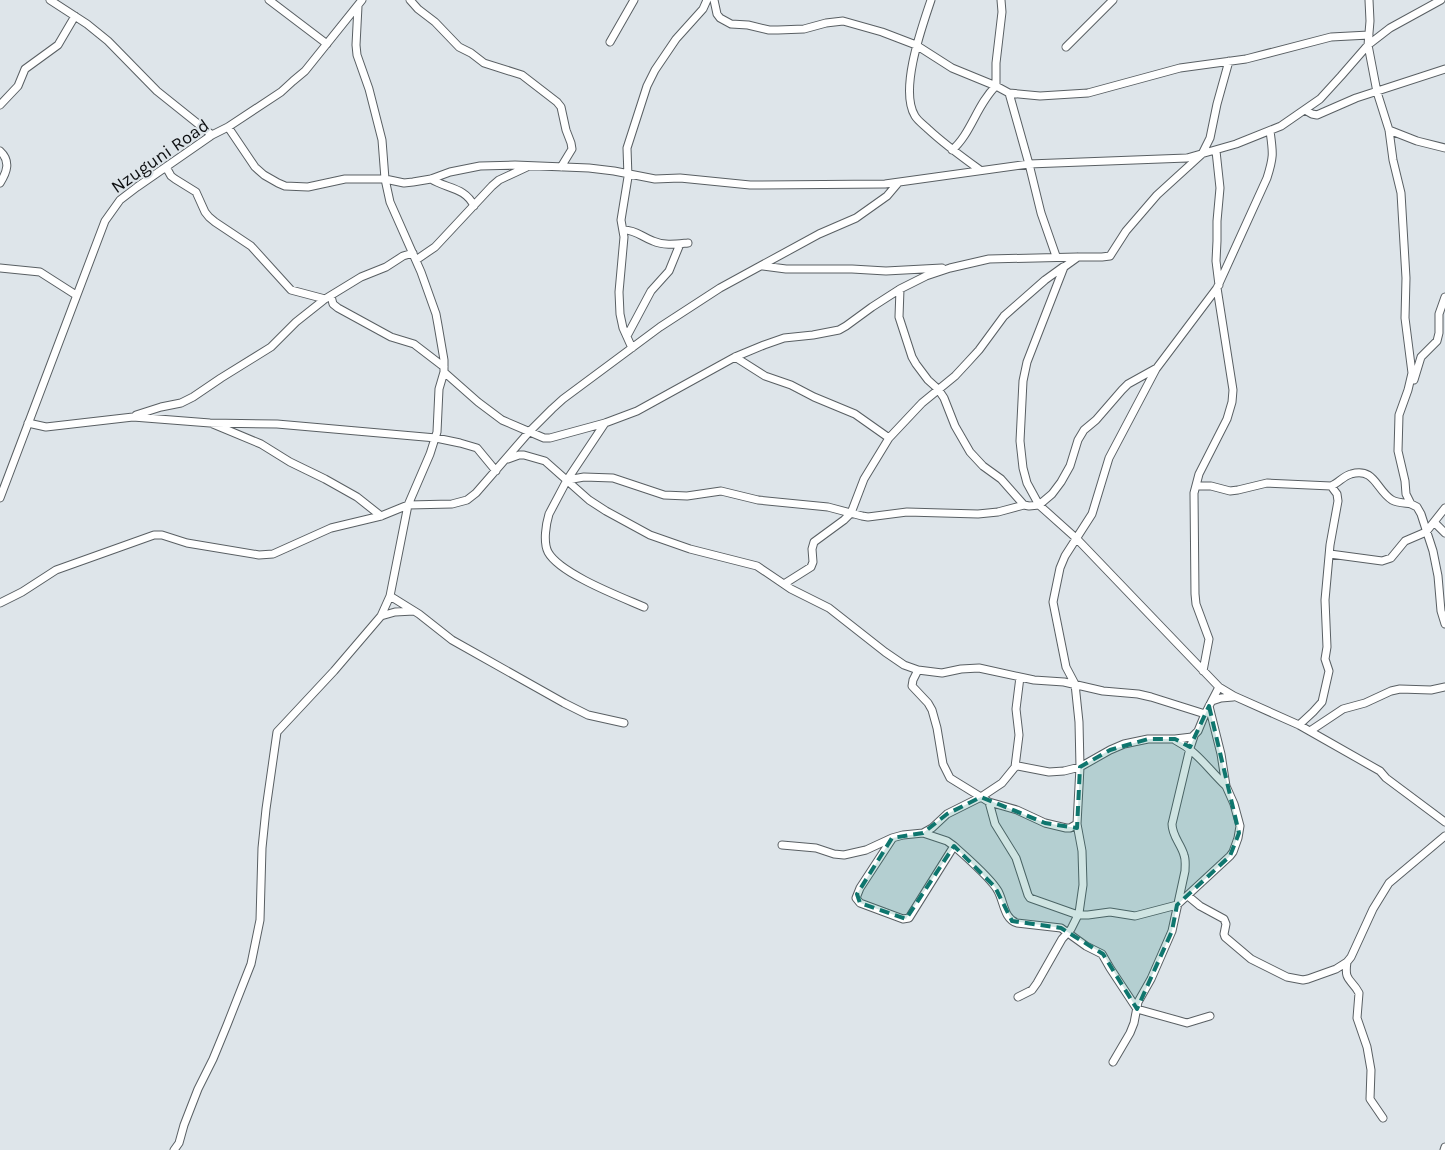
<svg xmlns="http://www.w3.org/2000/svg" width="1445" height="1150" viewBox="0 0 1445 1150" font-family="Karla,sans-serif">
<style>
.lines{fill:none;stroke-linecap:round;stroke-linejoin:round}
.minor-casing{stroke:#595f63;stroke-width:9}
.minor{stroke:#fff;stroke-width:7}
.marked{fill:#0f766e;fill-opacity:0.2;stroke:#0f766e;stroke-width:4;stroke-dasharray:10 6;stroke-linejoin:round}
.labels{text-anchor:middle;stroke-width:4;stroke-linejoin:round;paint-order:stroke}
.street-label{font-size:18px;fill:#0d0f11;stroke:#dee5ea}
</style>
<rect width="100%" height="100%" fill="#dee5ea"/>
<g class="lines">
<g class="minor-casing">
<path id="minor" d="M50,0l37,24 21,17 49,50 55,44
M269,0l58,44
M410,0l8,9 17,13 24,25 12,6 13,10 38,12 35,27 4,5 5,23 5,13 1,6 -11,18
M714,0l3,14 3,4 11,6 17,1 21,5h9l26,-1 22,-6 17,-2 39,11 34,13 36,23 44,18c-19,18 -25,48 -44,64
M931,0c-9,27 -32,90 -16,116 3,5 9,9 13,13 16,15 34,28 52,41
M1001,0l1,12 -6,51v23l13,7 20,71 12,49 15,43
M1369,0l1,21 -2,24 9,47 12,38 4,30 8,33 5,85 -1,40 7,55 -4,17 -9,25 -1,36 7,30 1,13 5,10 6,3 4,7 12,37 5,25 3,35 4,13
M610,42l24,-42
M1066,47l47,-47
M1229,61l-12,43 -7,34 -8,16 -45,41 -31,36 -16,25 -8,1h-24l-14,10 -37,95 -4,19 -3,60 3,27 4,15 12,22 38,34 142,148 15,9 65,29 81,46 6,7 59,44
M1009,93l31,3 48,-3 92,-25 66,-9 85,-22 38,-2
M0,105l18,-19 7,-17 33,-24 17,-29
M1305,110l7,4 5,1 39,-17 89,-29
M228,127l27,40 9,8 14,8 7,3 23,1 37,-8h40l19,4 9,-1 18,-3 19,-7 30,-6 35,-1 74,3 25,3 41,8 25,-1 70,7 135,-1 144,-20 158,-6 49,-14 45,-18 39,-27 21,-23 27,-31 22,-17 51,-28
M1389,130l28,11 28,7
M0,151c11,10 7,21 0,32
M1216,151l4,37 -3,33v20l-1,20 3,24
M166,167l5,9 4,3 21,13 9,20 4,5 6,5 36,24 40,44 34,9
M431,179c16,10 34,8 43,27
M624,230c12,0 18,7 29,11 11,5 24,3 35,2
M416,260l19,-13 57,-61 7,-6 28,-13
M763,266l23,3h66l34,2 56,-3
M0,268l40,4 36,23
M900,289l-1,28 13,40 4,7 12,16 10,9 6,9 11,28 15,26 13,14 18,13 23,26
M331,296l2,8 5,4 53,29 23,7 30,23
M627,336l24,-45 18,-20 11,-27
M632,348l-9,-20 -3,-14 -1,-22 5,-55 -3,-17 7,-43 -1,-29 20,-62 8,-16 21,-31 27,-30 4,-9
M735,357l30,19 26,9 23,12 41,17 34,24
M444,372l34,30 24,18 42,18h6l55,-15 32,-12 98,-54 29,-12 20,-7 29,-3 26,-5 7,-4 26,-19 28,-18 26,-13 24,-8 39,-9 88,-2
M1414,380l7,-23 16,-16 2,-8v-19l6,-17
M136,415l25,-8 20,-4 12,-6 28,-19 50,-31 25,-25 29,-23 36,-22 25,-10 17,-11 10,-3
M28,423l18,4 87,-10 77,6 67,1 159,14 24,5 17,5 19,23
M605,423l-38,57 -18,34c-3,10 -6,28 -1,38 12,22 73,45 96,55
M213,424l48,20 29,18 35,17 32,18 24,19
M508,459l11,-4h5l21,6 44,39 17,11 44,24 40,14 67,17 34,23 38,19 56,44 19,13 14,5 24,3 19,-4 18,-1 55,12 30,2 39,9 35,3 13,3 54,17
M567,480l17,-3 29,1 51,17 23,1 34,-5 37,9 70,7 34,9 6,1 39,-5 71,2 20,-2 26,-7 5,1 10,-1 13,-11 9,-12 9,-16 8,-26 6,-10 12,-10 26,-30 6,-6 27,-15
M1196,486h15l19,5 8,-1 29,-7 64,3c8,-3 12,-10 20,-12 24,-7 25,16 41,26 6,3 13,3 19,4
M0,498l105,-277 15,-21 17,-13 75,-52 16,-8 53,-35 12,-11 12,-10 57,-71
M1435,523l10,10
M1330,554l52,7 9,-3 14,-17 21,-9 19,-24
M784,584l27,-17 2,-5 -1,-13 2,-7 30,-22 7,-7 13,-34 25,-41 33,-35 33,-27 13,-14 11,-12 25,-34 41,-36 18,-13
M390,596l29,18 33,26 112,63 24,12 36,8
M0,603l22,-11 34,-22 98,-35h8l25,8 72,12 14,-1 58,-26 50,-12 27,-11 44,-1 15,-4 9,-7 53,-61 23,-23 11,-10 97,-72 60,-39 99,-54 37,-16 31,-22 11,-13
M381,616l14,-4 19,-1
M918,670l-5,10 -1,6 16,17 4,7 5,18 6,36 7,14 39,24 28,8 28,13 21,5h4l7,-4
M1203,671l6,-32 -13,-35 -1,-10 -1,-101 5,-19 28,-55 5,-17 1,-12 -16,-102
M1212,701l9,-3 12,-1
M1299,725l14,-13 9,-10 7,-31 -4,-12 2,-12 -2,-47 5,-55 8,-44 -1,-7 -6,-8
M1310,731l33,-22 22,-6 26,-12 9,-2 31,1 14,-3
M1175,740c22,11 34,30 51,46
M1015,767l4,-32 -3,-26 4,-32
M989,802l6,22 21,34 12,37 2,3 48,17h10l22,-3 25,4 42,-11 53,-49 3,-4 5,-14 2,-12 -6,-22 -8,-18 -5,-32 -12,-48
M923,833l24,8 7,5c12,11 37,32 44,45 6,11 6,28 19,32l44,5 25,18 16,8 8,14 27,41 50,14 23,-7
M892,839l-32,49 -4,10 4,5 43,16 6,-1 45,-72
M782,845l34,3 18,6 10,1 22,-5 26,-12 11,-3 20,-2 9,-5 15,-14 34,-17 21,-14 13,-16 3,-1 31,6 15,-1 16,-4 30,-17 14,-6 24,-5h27l17,-2 6,-6 7,-17 14,-27
M1188,896l12,10 24,13 2,5 -2,10 1,3 26,22 36,18 16,3 5,-1 28,-10 11,-7 4,-5 22,-48 16,-26 56,-47
M1347,962c-3,20 4,16 12,31l-2,25 10,29 4,23 -1,29 13,19
M1018,997l14,-7 5,-7 25,-44 9,-10 8,-16 4,-28 -1,-34 -5,-27 3,-57 -1,-45 -4,-38 -9,-17 -13,-65 7,-34 5,-12 27,-42 17,-56 47,-89 61,-81 50,-110c7,-22 6,-25 3,-47
M1113,1062l17,-29 4,-10 4,-21 13,-23 21,-48 13,-60c0,-5 1,-11 -1,-16 -3,-11 -12,-19 -12,-31l18,-76 4,-12
M174,1150l5,-7 5,-18 14,-36 15,-30 14,-34 24,-61 9,-44 2,-72 4,-39 11,-77 57,-61 47,-55 9,-20 18,-91 22,-51 7,-22 2,-43 5,-17v-12l-6,-35 -2,-11 -15,-42 -31,-70 -5,-23 -3,-39 -13,-51 -12,-34 -1,-10 2,-39
M1444,1150l1,-3"/>
</g>
<use href="#minor" class="minor"/>
</g>
<path class="marked" d="M1209,706l30,127 -9,23 -53,49 -5,26 -35,78 -34,-55 -42,-26 -49,-7 -17,-34 -41,-41 -48,73 -46,-16 -3,-9 35,-56 31,-5 24,-19 34,-17 64,26 32,5 3,-61 30,-17 38,-11h27l15,8z"/>
<g class="labels">
<g class="street-label">
<text transform="translate(160 156) rotate(-35)" y="6">Nzuguni Road</text>
</g>
</g>
</svg>
